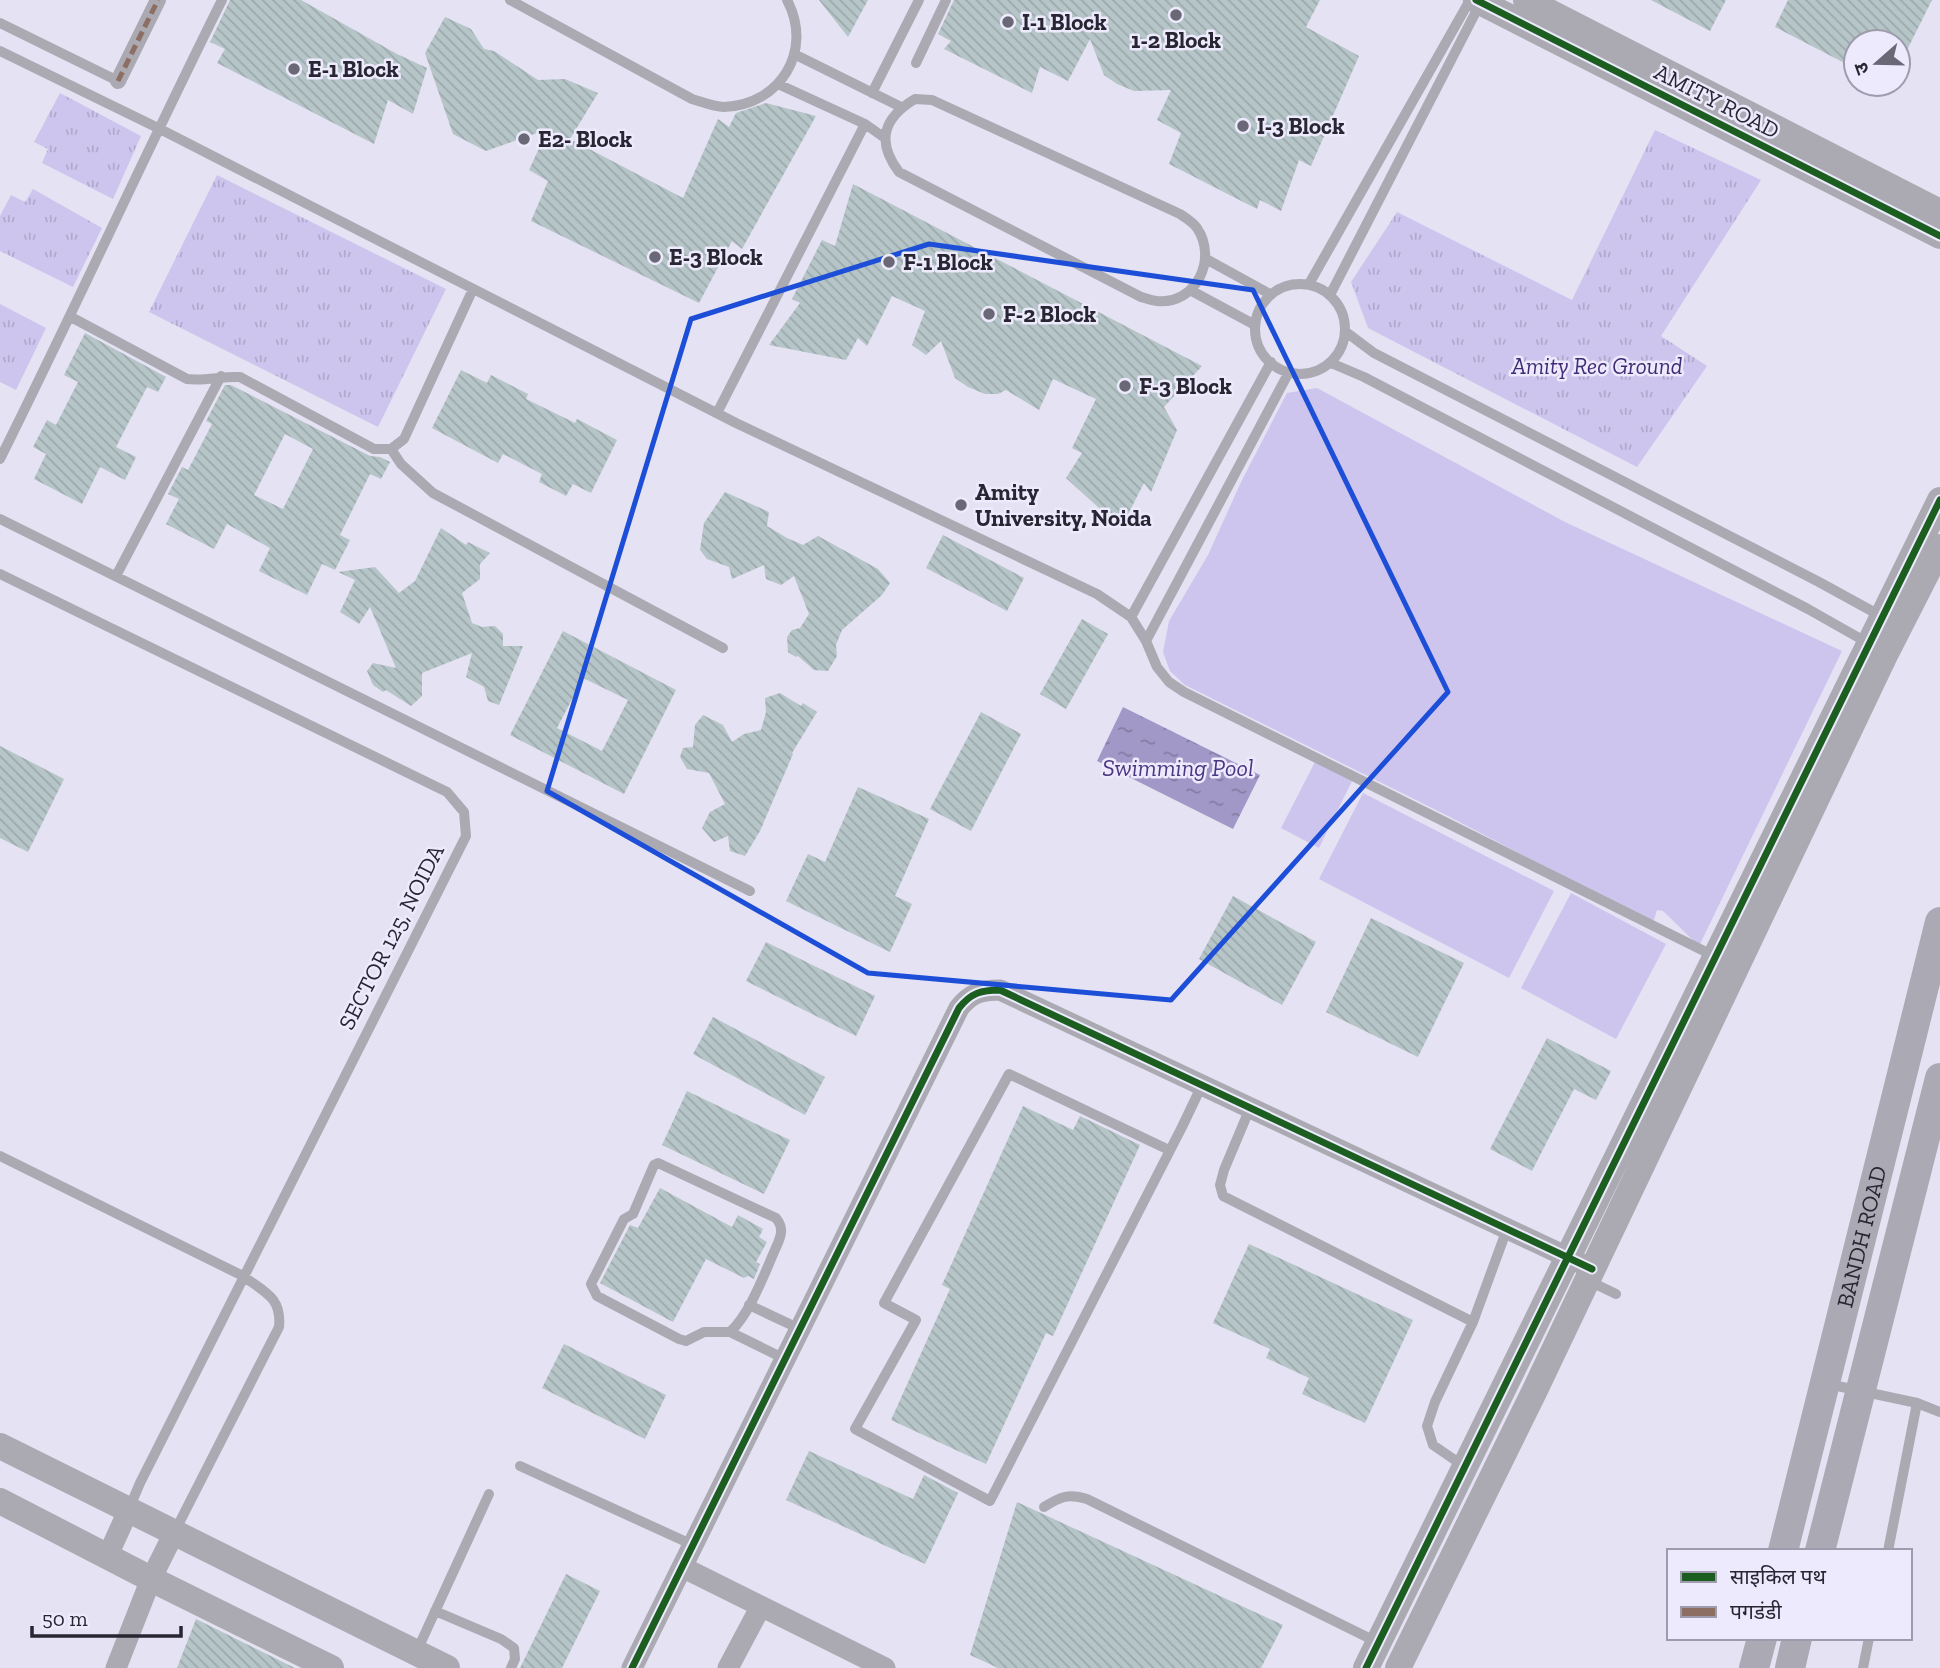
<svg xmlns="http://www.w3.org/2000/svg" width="1940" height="1668" viewBox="0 0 1940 1668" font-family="'Zilla Slab','Noto Sans Devanagari',serif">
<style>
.grass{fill:url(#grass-tufts)}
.pitch{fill:#cdc5ee}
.water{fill:url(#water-ripples)}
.building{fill:url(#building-back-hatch);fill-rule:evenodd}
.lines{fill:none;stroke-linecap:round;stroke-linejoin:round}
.service{stroke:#abaab3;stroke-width:10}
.pedestrian{stroke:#abaab3;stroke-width:16}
.minor{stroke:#abaab3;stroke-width:21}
.tertiary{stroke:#abaab3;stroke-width:26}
.secondary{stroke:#aba9b4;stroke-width:30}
.quiet{stroke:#8d6e63;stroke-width:5;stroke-dasharray:10 5;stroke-linecap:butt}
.cycleway-casing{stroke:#edeafd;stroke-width:11}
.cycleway{stroke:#1b5e20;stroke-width:7}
.marked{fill:none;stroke:#1d4ed8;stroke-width:5;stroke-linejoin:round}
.poi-dot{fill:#6a6876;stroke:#edeafd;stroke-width:2.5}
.labels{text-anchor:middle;stroke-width:5;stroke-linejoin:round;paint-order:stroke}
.poi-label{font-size:23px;font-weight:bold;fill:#282632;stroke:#edeafd;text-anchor:start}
.street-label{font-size:23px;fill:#282632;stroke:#edeafd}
.park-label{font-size:23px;font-style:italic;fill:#412b75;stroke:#edeafd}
.water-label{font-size:24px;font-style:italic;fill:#4b3681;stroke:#edeafd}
</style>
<defs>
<pattern id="grass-tufts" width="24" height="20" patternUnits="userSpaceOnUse" patternTransform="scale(1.75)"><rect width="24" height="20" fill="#cdc5ee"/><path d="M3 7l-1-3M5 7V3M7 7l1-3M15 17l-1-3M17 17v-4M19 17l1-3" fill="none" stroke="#b0a9cd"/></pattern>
<pattern id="water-ripples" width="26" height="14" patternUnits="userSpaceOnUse" patternTransform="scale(1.75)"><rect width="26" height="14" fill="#a298c8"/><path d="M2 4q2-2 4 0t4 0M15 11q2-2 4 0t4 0" fill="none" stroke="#847ca3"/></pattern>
<pattern id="building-back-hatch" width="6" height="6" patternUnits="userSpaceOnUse" patternTransform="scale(1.75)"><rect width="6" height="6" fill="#b6c5c8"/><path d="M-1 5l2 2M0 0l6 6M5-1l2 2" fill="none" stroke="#9ca9ac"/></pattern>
</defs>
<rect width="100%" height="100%" fill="#e5e2f3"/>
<path class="grass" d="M60,93l81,43 -28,63 -71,-36 6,-14 -14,-7z
M1655,130l106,50 -100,156 46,30 -70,101 -269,-139 -17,-46 46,-70 175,88z
M217,175l229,114 -68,138 -229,-115z
M33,189l69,39 -29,59 -73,-36v-35l11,-21 14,7z
M0,304l46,24 -30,62 -16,-8z"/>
<path class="pitch" d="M1317,388l248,134 277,129 -143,295 -36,-35 -6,-1 -4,13 -207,-108 -261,-130 -15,-14 -7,-19 6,-31 39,-66 34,-75 45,-87z
M1315,762l37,19 -33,67 -38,-20z
M1363,793l191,98 -45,87 -190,-99z
M1571,893l95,51 -50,95 -95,-51z"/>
<path class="water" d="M1123,707l137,68 -27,54 -136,-68z"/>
<path class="building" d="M230,0h71l96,54 30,14 -14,46 -25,-14 -14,44 -157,-81 8,-14 -15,-7z
M819,0h49l-20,37z
M954,0h366l-14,27 53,29 -48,110 -12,-6 -18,51 -21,-11 -3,9 -88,-45 12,-31 -24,-13 14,-30 -37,1 -17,-7 -13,-9 -14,-36 -22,42 -28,-14 -8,26 -88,-44 7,-8 -13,-7z
M1651,0h75l-16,31z
M1788,0h144l-34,68v-26h-42v27l-81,-42z
M445,17l26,12 13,20 10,2 44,29 27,-1 33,14 -28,46 113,59 35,-79 11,8 7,-14 30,-10 50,13 -74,133 -10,-8 -33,62 -168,-82 17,-40 -19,-11 19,-41 -62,22 -33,-17 -28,-81z
M853,184l349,182 -38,41 13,23 -26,62 -7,-9 -23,45 -55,-50 16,-25 -10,-5 24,-49 -43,-20 -14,31 -33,-20 -8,4h-13l-17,-7 -13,-9 -14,-37 -15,14 -14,-10 13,-34 -33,-15 -25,50 -9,-8 -12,22 -77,-15 31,-42 -8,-4 30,-59 13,6z
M85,333l81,44 -8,15 -11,-5 -31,60 20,10 -11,23 -25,-13 -18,37 -48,-25 12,-25 -13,-7 14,-27 9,5 22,-43 -14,-7z
M461,370l26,13 4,-8 37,19 -2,5 49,24 2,-4 40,21 -26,53 -18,-9 -7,12 -27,-14 3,-8 -39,-20 -5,9 -66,-35z
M225,385h6l139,71 10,1 10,5 -9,17 -11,-5 -30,61 10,5 -15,30 -13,-6 -15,31 -48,-24 11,-23 -43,-24 -13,25 -48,-25 13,-25 -11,-5 14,-27 6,3 24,-46 -6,-3zM285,434l28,15 -30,60 -29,-14z
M725,492l44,20 -2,14 20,12 16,7 15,-9 60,33 12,14 -8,12 -40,35 -6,15 1,11 -9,15 -14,-1 -16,-14 -2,1 -8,-5 -1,-15 5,-7 8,-2 9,-14 -15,-38 -13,9 -15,-6 -2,-14 -32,14 -3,-12 -22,-8 -7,-9 4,-27z
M441,528l25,17 2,-3 22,11 -10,11v15l-18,14 10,30 10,4 13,-1 8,8v12h20l-24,59 -11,-4 -4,-14 -18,-10 6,-24 -50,20v23l-11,10 -25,-16 -3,2 -10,-7 -6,-14 6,-8 23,5 -26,-61 -11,17 -19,-12 15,-32 -17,-8 37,-5 24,26 16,-12z
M943,535l81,43 -17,33 -81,-43z
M1082,619l26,15 -42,75 -26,-15z
M563,631l113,59 -52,104 -114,-59zM583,678l45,22 -26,51 -45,-23z
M780,693l21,13 2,-3 14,9 -25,41 1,1 -33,77 -15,25 -15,-5 -2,-15 -14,6 -12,-14 8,-16 15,-8 -16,-31 -22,-4 -7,-12 3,-9 10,-1 2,-22 8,-10 20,10 9,17 12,-8 17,-4 5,-18 -1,-14z
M981,712l40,22 -50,97 -41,-22z
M0,746l64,33 -36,73 -28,-14z
M858,787l71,32 -34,77 17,8 -22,48 -104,-51 22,-47 17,8z
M1233,896l83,46 -34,63 -83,-46z
M1371,918l93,45 -46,94 -92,-45z
M766,942l109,54 -19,40 -110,-55z
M713,1017l112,60 -20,38 -112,-61z
M1547,1038l64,33 -15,29 -22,-11 -42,82 -42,-22z
M687,1091l103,49 -26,54 -102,-49z
M1023,1106l50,24 7,-14 60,29 -87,191 -7,-3 -60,131 -95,-44 59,-131 -8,-4z
M660,1188l72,39 6,-12 25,14 -4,8 8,5 -11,20 4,2 -6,15 -6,-3 -4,2 -38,-19 -33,63 -73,-39 30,-58 8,3z
M1249,1244l164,76 -48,103 -63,-29 7,-16 -43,-20 4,-9 -57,-26z
M564,1344l102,51 -21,44 -103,-51z
M809,1451l104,48 11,-24 34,18 -33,71 -139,-64z
M1017,1502l266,123 -22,43h-263l-28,-13z
M566,1574l34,17 -38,77h-42z
M196,1619l99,49h-118z"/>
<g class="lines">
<path class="service" d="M510,0l182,99c10,3 22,8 32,8 56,-2 90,-56 63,-107
M0,23l118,58
M0,51l158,77 578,295 361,171 34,23 15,24 11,26 12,15 15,10 532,265
M794,54l107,53
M916,63l30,-63
M778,84l87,40 20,14
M872,93l47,-93
M915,99l17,1 248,114c6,4 13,8 17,14 21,31 -1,77 -40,73 -5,0 -11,-3 -16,-4l-242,-125c-23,-30 -16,-54 16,-73z
M1206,259l64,35
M1255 329a45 45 0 1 1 90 0a45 45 0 1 1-90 0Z
M1309,284l161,-284
M1190,290l65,35
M1330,295l151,-293
M71,317l116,62c19,2 35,-3 53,-2l134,72h17l13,-10 69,-150
M1346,332l28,21 445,229 62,34
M1331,363l33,14 444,232 60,34
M717,413l148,-289
M391,449l10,15 32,29 290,155
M0,459c76,-152 146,-307 222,-459
M0,519l750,372
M0,574l447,218 17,20 2,24 -326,647 -11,26
M116,576l105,-200
M1131,617l140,-255
M1146,641l143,-269
M1250,1108l-26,62 -4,15 3,11 250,126 -38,80 -8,24 6,19 32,22
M1169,1150l-160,-76 -125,229 32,17 -61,109 135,72 192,-374 20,-42
M0,1156l243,120c21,16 39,21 36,51l-105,206
M658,1163l118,55c7,9 6,15 2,25 -12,26 -27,70 -48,89h-26l-18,9 -7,-2 -82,-43 -6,-12 33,-65 9,-5 21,-49z
M1587,1280l29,14
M749,1305l51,24
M1473,1322l34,-93
M730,1332l55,27
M1828,1384l89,19 23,9
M520,1466l173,79
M1044,1507c16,-10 24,-14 43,-8l292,144
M1888,1551l29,-148
M435,1611l66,28 13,9 1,11 -4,9
M416,1653l73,-159
M1863,1668l6,-30"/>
<path class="pedestrian" d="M118,81l40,-81"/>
<path class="minor" d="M108,1555l21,-46
M682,1567l203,101
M116,1668l35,-89 23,-46
M632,1668l327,-660c12,-15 22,-18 41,-18l580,273
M728,1668l33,-62"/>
<path class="tertiary" d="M1476,0l464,236
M1526,0l414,212
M0,1446l447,222
M0,1501l151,78 180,89
M1366,1668l574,-1168
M1398,1668l137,-278 351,-737 54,-106"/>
<g class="secondary">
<path id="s1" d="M1783,1551l157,-629"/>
<path d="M1820,1551l120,-473"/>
<path d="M1754,1668l8,-30"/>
<path d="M1790,1668l7,-30"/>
</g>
<path class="quiet" d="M118,81l40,-81"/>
<g class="cycleway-casing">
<path id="cycleway" d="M1476,0l464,236
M632,1668l327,-660c12,-15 22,-18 41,-18l592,279
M1366,1668l574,-1168"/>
</g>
<use href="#cycleway" class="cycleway"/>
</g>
<path class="marked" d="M929,244l324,46 195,402 -277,308 -303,-27 -321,-182 144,-472z"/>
<g class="poi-dot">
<circle cx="1176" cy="15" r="7"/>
<circle cx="1008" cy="22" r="7"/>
<circle cx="294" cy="69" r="7"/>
<circle cx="1243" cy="126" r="7"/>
<circle cx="524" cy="139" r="7"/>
<circle cx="655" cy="257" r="7"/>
<circle cx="889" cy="262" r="7"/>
<circle cx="989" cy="314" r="7"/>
<circle cx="1125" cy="386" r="7"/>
<circle cx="961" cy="505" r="7"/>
</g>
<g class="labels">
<g class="poi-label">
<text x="1022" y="30">I-1 Block</text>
<text x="1176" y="48" text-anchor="middle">1-2 Block</text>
<text x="308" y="77">E-1 Block</text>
<text x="1257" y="134">I-3 Block</text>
<text x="538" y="147">E2- Block</text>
<text x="669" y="265">E-3 Block</text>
<text x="903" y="270">F-1 Block</text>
<text x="1003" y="322">F-2 Block</text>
<text x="1139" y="394">F-3 Block</text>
<text x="975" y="500">Amity<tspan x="975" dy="26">University, Noida</tspan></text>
</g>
<g class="street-label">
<text transform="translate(1717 101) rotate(27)" y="8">AMITY ROAD</text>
<text transform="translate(391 937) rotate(-63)" y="8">SECTOR 125, NOIDA</text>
<text dy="8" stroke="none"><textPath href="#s1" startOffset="324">BANDH ROAD</textPath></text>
</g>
<g class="park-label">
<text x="1597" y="374">Amity Rec Ground</text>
</g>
<g class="water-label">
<text x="1178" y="776">Swimming Pool</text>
</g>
</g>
<rect x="1667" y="1549" width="245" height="91" fill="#edeafd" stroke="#9e9cac" stroke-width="2"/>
<rect x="1681" y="1572" width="35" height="10" fill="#1b5e20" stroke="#9e9cac" stroke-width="2"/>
<text x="1730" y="1584" font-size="21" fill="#282632">साइकिल पथ</text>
<rect x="1681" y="1607" width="35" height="10" fill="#8d6e63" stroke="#9e9cac" stroke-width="2"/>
<text x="1730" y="1619" font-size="21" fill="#282632">पगडंडी</text>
<g transform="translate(1877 63) rotate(250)"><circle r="33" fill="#edeafd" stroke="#9e9cac" stroke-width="2"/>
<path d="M0-5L12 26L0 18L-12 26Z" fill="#6a6876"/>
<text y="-10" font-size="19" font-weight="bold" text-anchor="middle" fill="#282632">उ</text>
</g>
<path d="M32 1626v10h149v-10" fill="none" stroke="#282632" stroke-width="3.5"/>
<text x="42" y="1626" font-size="21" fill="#282632" stroke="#edeafd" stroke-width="5" paint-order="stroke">50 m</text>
</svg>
